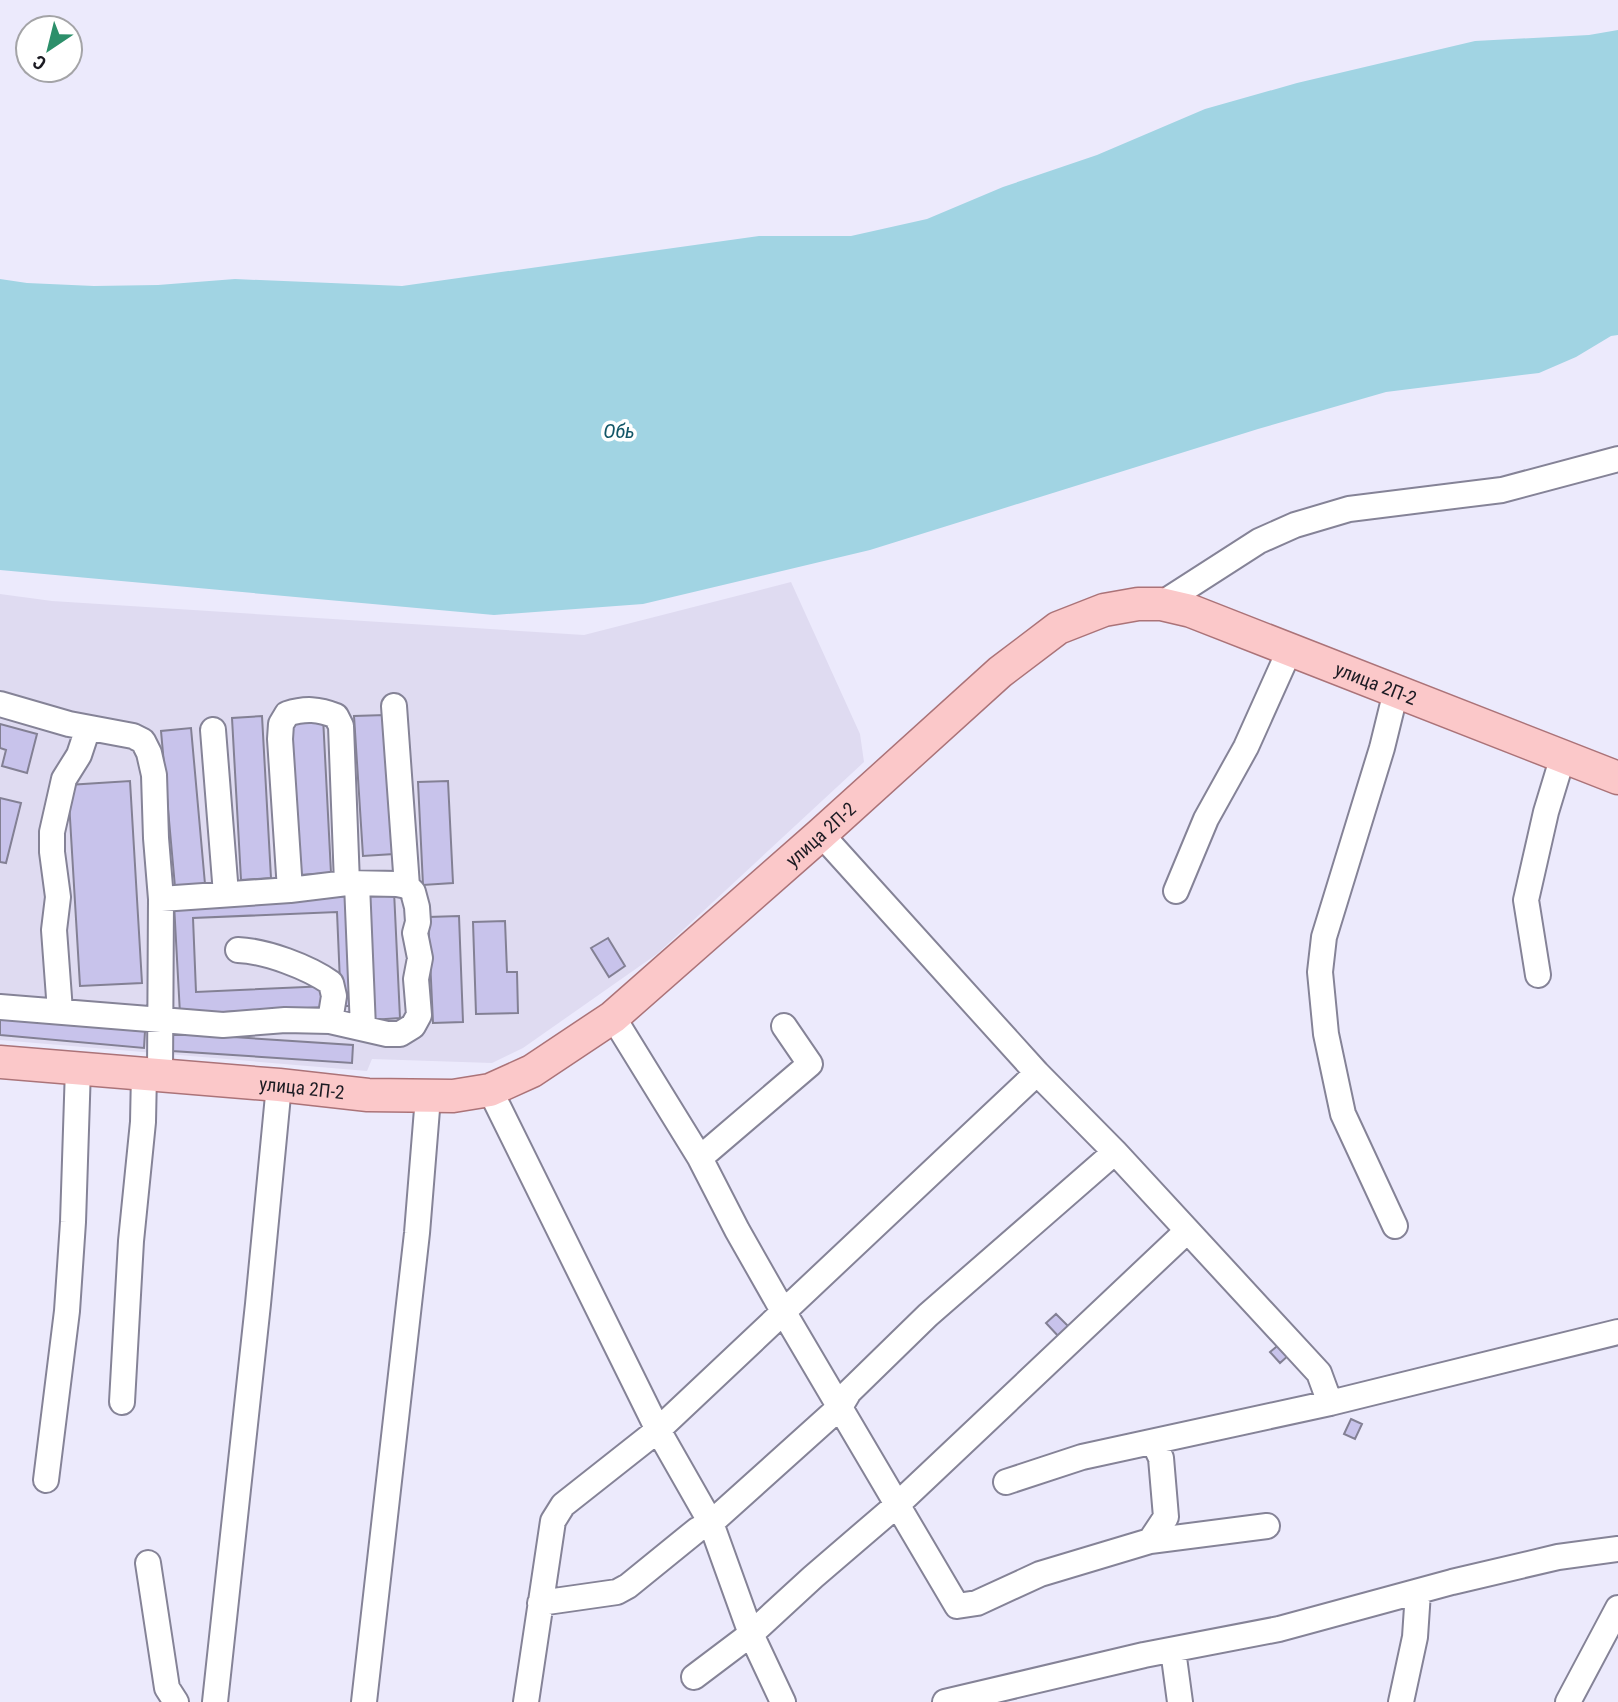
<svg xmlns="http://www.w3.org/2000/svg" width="1618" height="1702" viewBox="0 0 1618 1702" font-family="'Roboto Condensed',sans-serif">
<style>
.industrial{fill:#dfdbf1}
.water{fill:#a1d4e3}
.building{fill:#c8c3eb;stroke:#838094;stroke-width:2}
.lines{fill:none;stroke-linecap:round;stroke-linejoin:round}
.minor-casing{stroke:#858397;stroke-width:28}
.major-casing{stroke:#ab7378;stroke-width:35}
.minor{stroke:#fff;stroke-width:24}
.major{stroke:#fbc8c9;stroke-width:32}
.labels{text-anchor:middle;stroke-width:7;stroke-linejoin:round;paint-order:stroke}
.street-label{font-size:19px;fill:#1c1b23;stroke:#fff}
.water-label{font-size:21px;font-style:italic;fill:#125667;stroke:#fff}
</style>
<rect width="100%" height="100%" fill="#eceafc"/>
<path class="industrial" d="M791,582l69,152 4,28 -207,192 -134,94 -31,15 -120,-4 -5,12 -367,-31v-446l52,7 532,34z"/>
<path class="water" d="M1618,30v305l-7,1 -35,21 -37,16 -153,19 -128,37 -388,121 -227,54 -149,11 -494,-45v-291l27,4 67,3 64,-1 77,-6 167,7 357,-50h92l76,-17 76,-32 94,-32 108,-46 92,-26 178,-42 114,-6z"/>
<path class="building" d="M385,715l9,139 -31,2 -9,-140z
M262,716l9,162 -30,2 -9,-162z
M323,717l8,156 -32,2 -8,-156z
M0,724l37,10 -10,39 -25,-7 4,-16 -6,-2z
M191,728l14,156 -30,3 -14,-156z
M130,781l12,202 -62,3 -12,-201z
M448,781l5,102 -30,2 -5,-103z
M0,798l21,5 -15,60 -6,-1z
M394,891l6,127 -28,2 -7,-128z
M350,896l5,110h-14l-4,-94 -144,6 3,74 132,-6v21l-148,7 -6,-110z
M459,916l4,106 -30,1 -5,-106z
M505,921l2,51h10l1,41 -42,1 -3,-92z
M608,938l17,28 -16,11 -18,-29z
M0,1019l145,12 -1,17 -144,-13z
M173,1033l180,12 -1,18 -180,-12z
M1056,1314l14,14 -10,10 -14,-15z
M1281,1343l9,11 -10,9 -10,-11z
M1351,1419l11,5 -7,15 -11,-5z"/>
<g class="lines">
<g class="minor-casing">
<path id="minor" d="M1161,604l98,-63 36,-16 54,-16 153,-19 116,-31
M0,704l69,20 64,12 10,5 6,12 5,22 2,63 5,61 -1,175
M394,706l13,180
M213,730l13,164
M821,834l216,239 78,79 204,221 11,30
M357,884l6,144
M290,890l57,-7
M1176,891l30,-72 40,-72 44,-98
M238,950c28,1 70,17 93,33l3,13 -4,25
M1538,975l-12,-75 20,-88 17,-56
M0,1007l223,18 62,-5 45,1 57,13h13l13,-8 6,-11 -3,-36 4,-21 -5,-25 3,-11 -1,-15 -4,-15 -6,-6 -10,-2 -50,-1 -6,-157 -5,-10c-17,-7 -31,-8 -49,-2l-6,10 -1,15 10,151 -129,9
M60,1011l-6,-81 4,-33 -6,-45v-20l12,-53 15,-24 9,-27
M613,1017l87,141 37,72 46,81 174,295 20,-3 63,-29 110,-33 16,-24 -5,-59 -7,-15
M490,1090l168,340 53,93 40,111 32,68
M700,1158l110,-94 -26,-38
M1395,1226l-52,-112 -17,-80 -6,-62 4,-35 58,-189 14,-57
M122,1402l9,-161 12,-119 1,-49
M46,1480l21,-169 6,-89 5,-154
M1006,1482l76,-25 248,-54 288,-71
M1150,1541l117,-15
M148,1563l19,125 9,14
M540,1603l77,-11 11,-6 69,-56 14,-7 129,-116 9,-15 79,-77 187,-163
M1173,1650l7,52
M694,1677l57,-43 62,-57 85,-73 289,-273
M215,1702l43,-398 21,-219
M364,1702l53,-469 11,-136
M526,1702l27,-181 10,-16 95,-75 379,-357
M945,1702l199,-47 135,-26 173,-47 106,-25 60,-8
M1401,1702l14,-65 3,-45
M1568,1702l50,-94"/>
</g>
<g class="major-casing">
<g id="major">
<path id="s1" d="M0,1062l279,23 89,10 85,1 37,-6 42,-19 81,-54 208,-183 179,-162 58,-44 46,-18 34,-6h23l30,7 427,167"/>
</g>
</g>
<use href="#minor" class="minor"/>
<use href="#major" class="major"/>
</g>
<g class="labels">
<g class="street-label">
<text dy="7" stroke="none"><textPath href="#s1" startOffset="1563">улица 2П-2</textPath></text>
<text dy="7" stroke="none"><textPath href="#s1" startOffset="912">улица 2П-2</textPath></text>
<text dy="7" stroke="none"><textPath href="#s1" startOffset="303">улица 2П-2</textPath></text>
</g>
<g class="water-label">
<text x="619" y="438">Обь</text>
</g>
</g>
<g transform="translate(49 49) rotate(215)"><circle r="33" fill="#ffffff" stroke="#a4a4a7" stroke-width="2"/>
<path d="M0-5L12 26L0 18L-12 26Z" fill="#2c8f6a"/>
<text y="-10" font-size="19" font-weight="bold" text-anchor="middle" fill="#1c1b23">С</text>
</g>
</svg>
